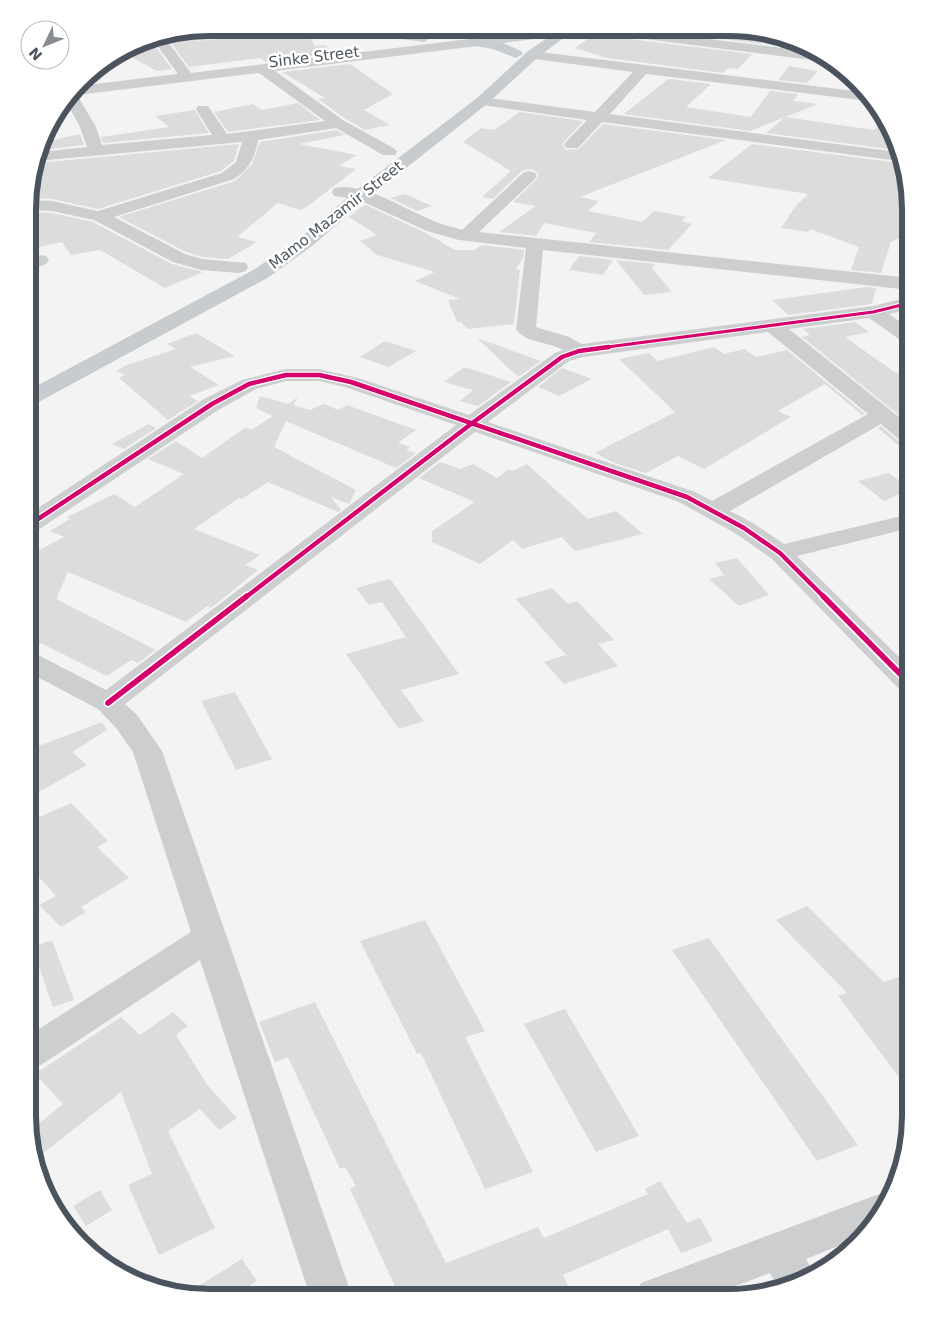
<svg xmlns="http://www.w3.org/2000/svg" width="938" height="1325" viewBox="0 0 938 1325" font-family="'DejaVu Sans',sans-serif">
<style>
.building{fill:#dcdcdd}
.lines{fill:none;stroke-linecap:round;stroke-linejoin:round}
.minor{fill:#cdced0;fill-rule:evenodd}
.major{fill:#c9ccce;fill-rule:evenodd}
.cycleway-far2-casing{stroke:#fff;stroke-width:5}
.cycleway-far1-casing{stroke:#fff;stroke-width:7}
.cycleway-casing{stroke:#fff;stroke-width:9}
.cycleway-far2{stroke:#d6006c;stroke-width:3}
.cycleway-far1{stroke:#d6006c;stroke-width:4.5}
.cycleway{stroke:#d6006c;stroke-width:5.5}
.labels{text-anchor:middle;stroke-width:5;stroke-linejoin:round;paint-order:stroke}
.far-street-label{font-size:15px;fill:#4b545e;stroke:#fff}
.rim{fill:none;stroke:#4b545e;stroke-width:6}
</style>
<rect width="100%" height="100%" fill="#f3f3f3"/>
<path class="building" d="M681,29h9l75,11 -3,4 -87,-11z
M306,31l9,15 9,-1 12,8 -70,9 -6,-4 -71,9 -24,-32 12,-2 4,4 13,-1 2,5z
M595,34l2,1 155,19 -14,15 -10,-1 -5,5 -116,-15 -32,-10z
M149,38l23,31 -15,2 -33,-18z
M350,64l43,30 -29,16 26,15 -25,5 -21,-12 -26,-19 7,-1 -43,-26z
M789,66l29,5 -11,12 -29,-3z
M653,77l58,7 -25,23 65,10 19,-26 28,3 -5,7 25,3 -68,27 -126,-17 44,-35z
M298,103l22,17 -92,12 -14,-20 39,-8 9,6z
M195,110l14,23 -106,10 -2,-6 68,-10 -14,-11z
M520,112l63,9 -21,23 4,6 13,-1 24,-25 123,16 -146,57 19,4 -11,10 54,11 12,-11 33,6 -6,4 11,3 -24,26 -79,-8 7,-9 -52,-10 -8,13 -37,-4 37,-26 -23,-4 23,-22 3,-5 -3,-4 -6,-2 -8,2 -29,28 -11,-2 29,-26 -48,-29 18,-14 13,2z
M785,117l89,13 11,-10 7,9 5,21 -131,-17z
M336,130l8,5 -45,9 58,11 -18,11 17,3 -48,37 -8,4 -22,-7 -41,34 20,5 -29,17 -26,-2 -16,-5 -67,-35 116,-36 17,-17 8,-22z
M80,134l4,11 -43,5 3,-8z
M239,144l-5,17 -13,10 -123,38 -46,-10 -23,-1v-13l8,-22z
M752,144l148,19 10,46v24l-19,9 -10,31 -30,-3 8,-23 -49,-18 -2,3 -27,-4 14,-21 13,-13 -100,-16z
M405,194l27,12 -15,5 -27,-13z
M366,205l60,28 29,17h19l8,-5 42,5 -1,8 -7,11 4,1 -6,54 -46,5 -7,-7h-4l-9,-22 12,-1 -45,-18 20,-9 -58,-17 -17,-14 17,-6 -28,-18 12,-10z
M29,212l23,1 41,9 79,42 31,8 -38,16 -65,-38 -29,5 -9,-13 -33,7z
M579,256l34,4 -10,15 -34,-5z
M616,260l40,4 -4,4 20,24 -28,3z
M867,287l9,1 -4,16 -84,11 -16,-15z
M855,322l14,10 -24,5 51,36 14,-4v55l-108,-87 8,-2 -7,-6z
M196,333l39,23 -45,11 29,18 -30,11 9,5 -30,19 -49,-42 6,-3 -9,-4 8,-5 52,-17 -9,-5z
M477,338l64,23 -23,16z
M383,342h5l28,9 -28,16 -28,-10z
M714,347l10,7 20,-5 12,8 31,-7 78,64 -3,1 -37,-31 -47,27 13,6 -87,52 -26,-13 -32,17 -32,-10 -19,-10 80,-41 -56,-53 30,-6 8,8z
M463,368h5l43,14 -33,24 -18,-5 13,-11 -29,-8z
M562,368l30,11 -33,17 -21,-9z
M260,396l28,8 10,-7 -5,8 17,5 14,-6 14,6 9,-5 69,25 -18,13 12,4 -4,3 10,3 -20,15 -110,-47 -12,26 82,43 -7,14 -18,-7 10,13 -3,2 -70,-30 -26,17 -3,-1 -45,31 66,26 -15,10 13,5 -47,38 -4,-2 -21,16 -118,-50 -12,27 100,51 -18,13 -7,-3 -24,16 -66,-33 -13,8v-95l36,-19 -14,-6 20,-12 -3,-2 47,-23 21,13 49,-33 -36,-15 28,-18 26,17 44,-31 5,3 22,-14 -17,-8z
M149,424l7,4 -32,21 -12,-5z
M881,426l20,17 9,3v9l-32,-27z
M440,462l20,7 13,-5 24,14 12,-9 4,2 14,-7 61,55 28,-8 27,23 -68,17 -13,-14 -40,12 -9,-9 -33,24 -48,-22v-11l43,-29 -56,-24z
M889,473l21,16 -26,12 -26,-20z
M737,558l32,37 -30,11 -30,-27 15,-4 -9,-12z
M390,579l69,95 -58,16 23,31 -25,8 -53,-75 60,-17 -24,-35 -13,3 -13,-17z
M552,588l16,16 9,-3 37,39 -16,4 20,22 -54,18 -20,-22 22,-7 -50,-56z
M235,692l37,67 -36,11 -35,-69z
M102,722l5,8 -35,22 15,13 -50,28 -9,-8v-35z
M71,803l37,38 -11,6 32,31 -48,29 5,5 -25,15 -22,-22 17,-9 -28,-31v-43z
M807,906l77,76 26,-9v119l-72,-96 9,-3 -71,-73z
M425,920l60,111 -20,6 68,135 -48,17 -64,-136 -4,1 -57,-113z
M709,938l149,207 -41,16 -145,-211z
M52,940l22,60 -21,7 -21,-60z
M315,1002l131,261 92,-36 6,11 104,-44 -3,-5 15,-8 27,42 13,-5 13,23 -32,12 -13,-24 -105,46 7,14 -20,8h-150l-50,-108 6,-3 -11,-19 -5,2 -52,-112 -13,5 -16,-40z
M565,1009l74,127 -43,16 -72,-128z
M173,1012l15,14 -12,9 32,51 29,32 -18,12 -19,-21 -32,22 47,97 -56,27 -31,-70 24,-11 -31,-82 -84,66 -6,-28 32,-26 -28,-30 86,-57 19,18z
M100,1190l12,20 -26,16 -13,-20z
M242,1259l15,22 -24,15 -49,-1z"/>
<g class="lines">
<path class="minor" d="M341,28h37l46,6 7,4 -7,4 -76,-10z
M590,29h36l180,22 19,8 -6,2 -222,-28z
M543,30l16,1 7,4 -7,4 -16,-1 -268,33 68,49 52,29 2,3 -2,3h-12l-47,-27 -78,12c-3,18 -9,29 -24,39l-120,38 71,37 17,5 44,4 2,4 -2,4 -7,2 -38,-3 -28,-8 -79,-42 -42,-9 -23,-1v-10l23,1 46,10 124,-38 14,-11 6,-20 -205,19 3,-9 47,-5 -7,-20 -14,-26 12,-15 100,-12 -27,-37 12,-2 28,38zM259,73l66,48 -98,13 -19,-28h-10l-2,3 16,26 -110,10 -6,-18 -19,-32z
M532,51l330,41 6,9 -222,-27 -36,40 287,38 2,9 -297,-39 -24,26h-12l-2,-3 2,-3 21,-22 -105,-15 -5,-1 -2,-3 2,-3 5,-1 113,15 38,-40 -106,-14 -2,-3 2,-3z
M529,171l6,2 2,3 -2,3 -56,53 431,46v12l-367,-40 -7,77 33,10 13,7 291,-38 37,-9v12l-21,5 21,15v15l-7,-2 -34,-24 -80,11 121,97v18l-8,-2 -21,-18 -151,87 23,12 31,21 126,-30v14l-113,28 113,112v25l-10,-3 -129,-132 -36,-25 -56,-31 -204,-70 -350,272 12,11 25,36 190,545h-42l-110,-336 -159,105 -13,4v-33l163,-104 -58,-180 -16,-23 -19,-20 -70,-37v-19l10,2 68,35 350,-265 -111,-38 -26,-6h-33l-30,8 -36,20 -182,121 -9,2v-18l175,-115 38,-19 44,-11h33l39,9 111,37 86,-62 8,-3c-15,-9 -37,-6 -47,-21l10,-81 -67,-8 -32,-9 -70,-32 -23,-3 -2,-4 2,-4c31,-7 76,25 105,35 7,3 15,4 23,7l61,-57zM768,332l100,82 -156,87 -17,-9 -207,-70 81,-61 14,-4z
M40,255l6,1 3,4 -3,4 -17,7v-13z
M882,1193l5,2 -7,22 -27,23 -47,19 8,15 -5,5 -32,7 -7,-13 -64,24h-71l6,-14z"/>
<path class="major" d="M560,29h15l-38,29 -50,46 -120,95 -55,47 -43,31 -232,126 -8,1v-14l226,-121 45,-31 55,-47 122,-93 50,-46z
M474,38l27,4 20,9 2,3 -7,4 -23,-9 -24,-4 -2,-3 2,-3z"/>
<g class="cycleway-far2-casing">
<path id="cycleway-far2" d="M600,348l273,-36 37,-9"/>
</g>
<g class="cycleway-far1-casing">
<path id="cycleway-far1" d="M29,525l183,-121 37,-20 37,-9h33l32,7 336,115 57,31 36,25 44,44
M246,597l225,-173 91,-67 17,-6 30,-4"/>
</g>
<g class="cycleway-casing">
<path id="cycleway" d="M823,596l87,88
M108,703l139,-107"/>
</g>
<use href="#cycleway-far2" class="cycleway-far2"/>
<use href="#cycleway-far1" class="cycleway-far1"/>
<use href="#cycleway" class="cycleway"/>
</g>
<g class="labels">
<g class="far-street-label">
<text transform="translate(314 57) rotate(-7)" y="5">Sinke Street</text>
<text transform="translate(336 215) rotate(-38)" y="5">Mamo Mazamir Street</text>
</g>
</g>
<path d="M0 0H938V1325H0ZM209 36H729A173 173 0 0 1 902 209V1116A173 173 0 0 1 729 1289H209A173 173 0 0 1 36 1116V209A173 173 0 0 1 209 36Z" fill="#fff" fill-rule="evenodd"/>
<path class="rim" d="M209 36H729A173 173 0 0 1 902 209V1116A173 173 0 0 1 729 1289H209A173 173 0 0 1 36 1116V209A173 173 0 0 1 209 36Z"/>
<g transform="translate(45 45) rotate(227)"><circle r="24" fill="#ffffff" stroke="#b7bbbf"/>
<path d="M0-4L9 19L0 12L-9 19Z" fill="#868c92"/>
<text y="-8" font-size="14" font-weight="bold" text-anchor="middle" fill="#4b545e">N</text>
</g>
</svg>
